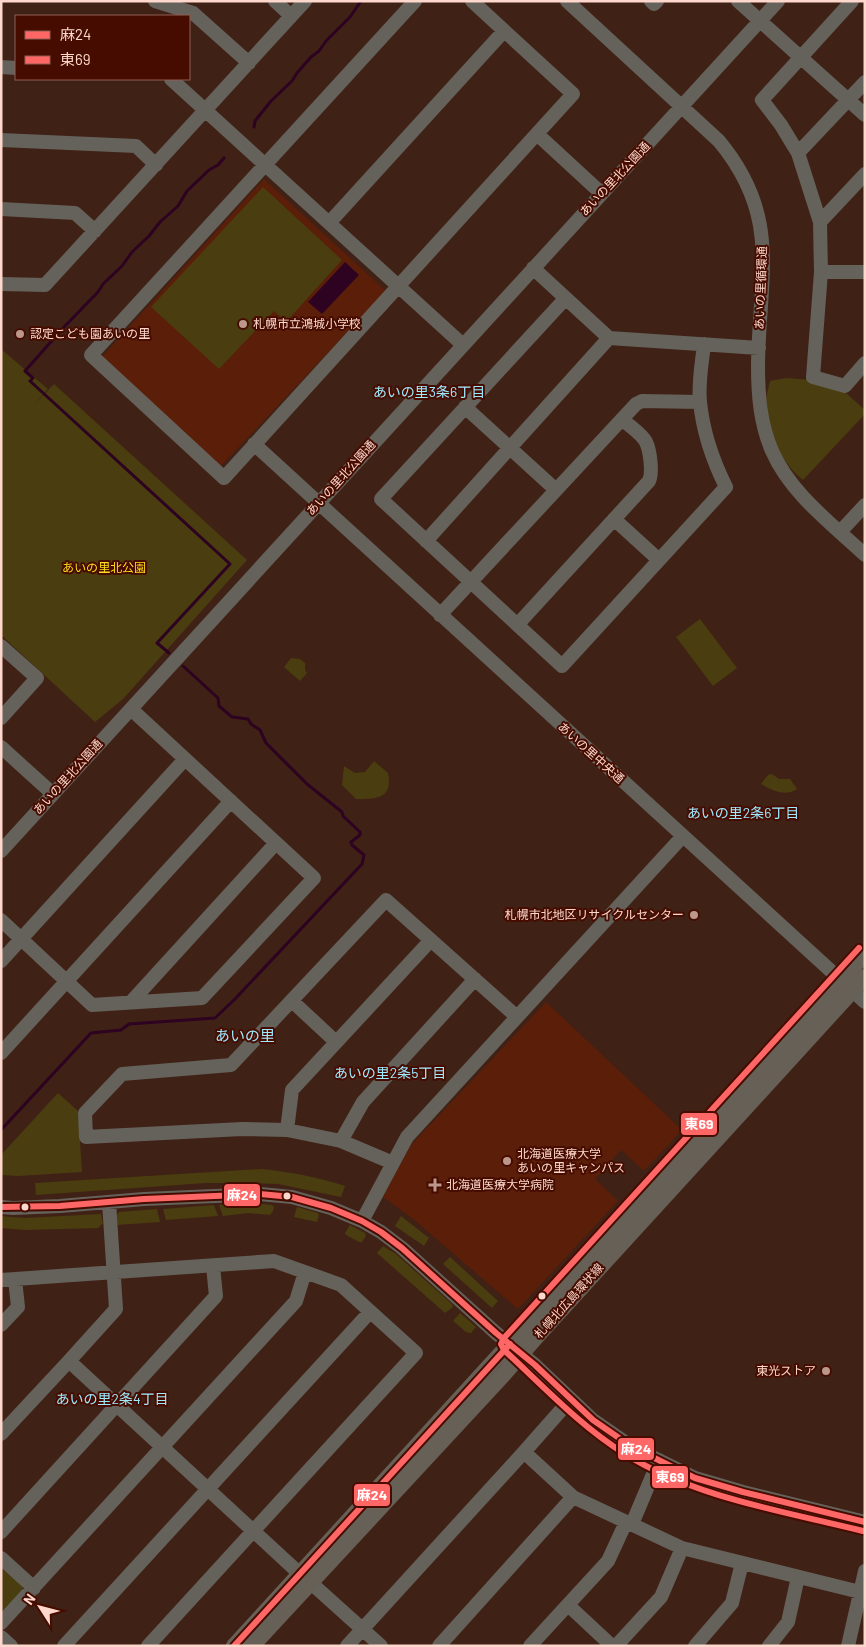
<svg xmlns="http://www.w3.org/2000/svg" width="866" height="1647" viewBox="0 0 866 1647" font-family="Barlow,'Noto Sans JP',sans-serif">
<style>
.built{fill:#5b1e09}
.green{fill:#4a3d0f}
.water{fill:#2d0321}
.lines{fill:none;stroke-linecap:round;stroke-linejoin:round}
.stream{stroke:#2d0321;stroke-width:3}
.minor{stroke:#64625b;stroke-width:14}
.major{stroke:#676057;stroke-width:16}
.bus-1-casing{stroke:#460c00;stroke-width:10}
.bus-2-casing{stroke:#460c00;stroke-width:10}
.bus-1{stroke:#f66;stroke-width:6}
.bus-2{stroke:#f66;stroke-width:6}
.poi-dot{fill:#bc988c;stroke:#460c00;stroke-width:2}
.bus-dot{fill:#fed8cc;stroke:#460c00;stroke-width:2}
.labels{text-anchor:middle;stroke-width:4;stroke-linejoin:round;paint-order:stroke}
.street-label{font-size:12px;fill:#fed8cc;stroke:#460c00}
.poi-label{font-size:12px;fill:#fed8cc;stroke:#460c00;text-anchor:start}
.park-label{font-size:12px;fill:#fedc17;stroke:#460c00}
.neighbourhood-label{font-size:14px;fill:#9de9fe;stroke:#460c00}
.quarter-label{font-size:15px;fill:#9de9fe;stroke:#460c00}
.line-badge{stroke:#460c00;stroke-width:2}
.badge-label{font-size:14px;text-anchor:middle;font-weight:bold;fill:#fff}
</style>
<rect width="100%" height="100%" fill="#402116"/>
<path class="built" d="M264,179l122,112 -165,175 -120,-108z
M546,1002l136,128 -38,41 -23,-21 -26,29 23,22 -100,108 -105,-90 -30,-22 28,-52z"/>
<path class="green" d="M263,187l79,73 -56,62 -12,-11 -55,58 -68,-62z
M1,349l47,40 -14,16 20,-21 193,176 -124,139 -28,23 -94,-87z
M786,378l26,2 34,13 19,17v4l-62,66 -10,-9 -13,-17 -11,-27 -4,-25 5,-21z
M700,619l37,49 -24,18 -37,-49z
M291,658l9,1 5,4v7l2,3 -7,8 -16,-14z
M374,761l14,12c5,26 -11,26 -32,26l-14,-14 2,-19 11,7 10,-1z
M772,774l7,5h11l7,10c-12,8 -24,2 -36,-5l7,-9z
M58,1093l20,18 4,61 -64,4 -17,-1v-20z
M262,1169c29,3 55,8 83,17l-4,11 -63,-13 -34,-1h-38l-170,12 -1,-12z
M244,1202l28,3 2,2 -1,4 -3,4 -21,-2 -26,3 -4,-11z
M214,1205l4,11 -52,4 -3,-11z
M297,1207l21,6 1,2 -2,7 -23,-5z
M157,1209l3,13 -43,3 -1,-9 3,-4z
M101,1214l2,9 -5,5 -73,2 -24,-2v-12l23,2z
M401,1216l28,22 -5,8 -29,-20z
M350,1225l15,8 1,3 -4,6h-3l-13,-7 -1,-2z
M383,1246l13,8 56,50 1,3 -8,6 -68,-60z
M450,1257l48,44 -6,7 -49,-44z
M460,1313l16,14 -5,6 -5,-1 -13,-11z
M1,1568l21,18 1,5 -22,24z"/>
<path class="water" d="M345,262l14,13 -37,39 -14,-12z"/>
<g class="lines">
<path class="stream" d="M254,127l1,-6 16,-20 21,-20 5,-8 14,-16 8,-6 7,-10 24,-24 11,-16
M169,653l-12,-10 73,-79 -200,-183 3,-3 -8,-7 40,-45 33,-34 5,-8 19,-18 10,-14 17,-16 11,-14 18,-16 9,-15 22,-21 9,-5 6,-7
M1,1130l90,-97 30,-3 8,-6 86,-6 19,-18 128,-136 2,-9 -12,-10 -1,-3 9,-7v-3l-17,-16 -1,-4 -35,-28 -41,-41 -6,-13 -9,-6 -3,-5 -16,-2 -13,-11 -1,-8 -35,-32"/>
<path class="minor" d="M155,1l38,12 56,50
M275,1l16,15
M415,1l-324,354 133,123 349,-384 -101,-93
M567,1l152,140c63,76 40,135 39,224 0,30 2,58 14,86 19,43 59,72 93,104
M651,1l3,3 3,-3
M738,1l127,114
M852,1l-90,99 19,25 17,28 22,69 1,50 -8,105 32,9 20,-23
M1,67l15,1
M171,79l292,266
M537,134l64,59
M1,140l135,6 20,19
M798,153l67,-71
M1,209l74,4 20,18
M820,222l45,-48
M329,223l175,-192
M533,268l76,70
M821,272h44
M1,284l44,1 260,-284
M565,299l-184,200 181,167 164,-179c-13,-26 -23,-55 -26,-85 -2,-19 2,-39 4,-58
M465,407l91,83
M254,444l611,558
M614,519l45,41
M840,532l25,-27
M426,541l183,-203 150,10
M440,615l196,-211 6,-3 58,1
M518,624l131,-143c4,-8 1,-31 -3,-39 -5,-9 -17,-16 -24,-23
M1,646l36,32 -36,40
M1,747l52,47
M1,851l777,-850
M1,920l91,85 110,-7 112,-120 -183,-169
M1,961l184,-202
M292,1001l44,41
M131,1002l145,-159
M1,1053l230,-252
M287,1130l5,-40 139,-150
M341,1141l22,-39 112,-123
M393,1163l-52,-22 -54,-11 -45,-1 -156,8 -1,-24 37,-39 109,-9 155,-165 131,117
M1,1207l12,1 47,-2 84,-7 116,-5 32,3 39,11 31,13 19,11 21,16 94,85 39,32 58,55 39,27 63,31 48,14 122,30
M362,1221l45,-84 276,-301
M1,1280l273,-19 67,24 75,68 -268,293
M1,1325l17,-18 -3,-28
M69,1361l47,-52 -7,-107
M1,1434l68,-73 231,213
M524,1452l46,-52
M635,1517l24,-57
M1,1532l215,-236 -3,-30
M1,1558l33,30
M310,1582l71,64
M568,1605l44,41
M1,1623l295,-322 9,-29
M1,1637l10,9
M64,1646l306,-334
M347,1646l177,-194 49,45 109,51 178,44 5,5
M439,1646l134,-149
M530,1646l78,-85 18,-39
M616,1646l45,-49 21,-49
M695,1646l37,-43 10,-40
M769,1646l19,-24 10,-45
M848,1646l17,-75"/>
<path class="major" d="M234,1646l631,-692
M252,1646l252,-272 34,-39 327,-358"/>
<g class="bus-1-casing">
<path id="bus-1" d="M1,1207l59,-1 84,-7 116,-5 32,3 39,11 31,13 19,11 21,16 94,85 39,32 58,55 39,27 63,31 48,14 122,30
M234,1646l276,-302"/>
</g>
<g class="bus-2-casing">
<path id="bus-2" d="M859,948l-355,390 -3,6 3,6c39,36 76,76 121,104 71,44 158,57 238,77"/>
</g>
<use href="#bus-1" class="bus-1"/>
<use href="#bus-2" class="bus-2"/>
</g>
<g class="poi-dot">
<circle cx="243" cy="324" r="5"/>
<circle cx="20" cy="334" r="5"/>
<circle cx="694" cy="915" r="5"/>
<circle cx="507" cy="1161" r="5"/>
<path d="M432.5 1177.5h5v5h5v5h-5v5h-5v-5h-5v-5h5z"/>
<circle cx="826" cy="1371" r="5"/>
</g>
<g class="bus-dot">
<circle cx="287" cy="1196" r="4.5"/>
<circle cx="25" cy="1207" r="4.5"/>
<circle cx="542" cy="1296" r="4.5"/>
</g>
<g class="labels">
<g class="street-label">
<text transform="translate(615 179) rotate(-47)" y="4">あいの里北公園通</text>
<text transform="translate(761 288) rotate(-88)" y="4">あいの里循環通</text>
<text transform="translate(341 478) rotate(-48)" y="4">あいの里北公園通</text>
<text transform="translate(591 753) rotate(42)" y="4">あいの里中央通</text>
<text transform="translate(68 777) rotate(-48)" y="4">あいの里北公園通</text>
<text transform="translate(569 1301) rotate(-48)" y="4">札幌北広島環状線</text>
</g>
<g class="poi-label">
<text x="253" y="328">札幌市立鴻城小学校</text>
<text x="30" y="338">認定こども園あいの里</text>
<text x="684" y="919" text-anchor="end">札幌市北地区リサイクルセンター</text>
<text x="517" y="1158">北海道医療大学<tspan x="517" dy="14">あいの里キャンパス</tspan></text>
<text x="446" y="1189">北海道医療大学病院</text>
<text x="816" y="1375" text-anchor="end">東光ストア</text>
</g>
<g class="park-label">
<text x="104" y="572">あいの里北公園</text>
</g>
<g class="neighbourhood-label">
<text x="429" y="397">あいの里3条6丁目</text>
<text x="743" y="818">あいの里2条6丁目</text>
<text x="390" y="1078">あいの里2条5丁目</text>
<text x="112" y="1404">あいの里2条4丁目</text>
</g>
<g class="quarter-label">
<text x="245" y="1041">あいの里</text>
</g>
</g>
<g class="line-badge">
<rect x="680" y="1112" width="38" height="24" rx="5" fill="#f66"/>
<rect x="223" y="1183" width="38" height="24" rx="5" fill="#f66"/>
<rect x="617" y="1437" width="38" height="24" rx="5" fill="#f66"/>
<rect x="651" y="1465" width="38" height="24" rx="5" fill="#f66"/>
<rect x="353" y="1483" width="38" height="24" rx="5" fill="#f66"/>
</g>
<g class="badge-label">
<text x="699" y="1129">東69</text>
<text x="242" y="1200">麻24</text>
<text x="636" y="1454">麻24</text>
<text x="670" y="1482">東69</text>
<text x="372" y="1500">麻24</text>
</g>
<rect width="866" height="1647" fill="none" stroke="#fed8cc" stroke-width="5"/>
<rect x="15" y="15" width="175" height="65" fill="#460c00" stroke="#905e52"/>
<rect x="25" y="31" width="25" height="8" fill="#ff6666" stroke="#905e52"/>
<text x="60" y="40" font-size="15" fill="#fed8cc">麻24</text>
<rect x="25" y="56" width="25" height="8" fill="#ff6666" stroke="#905e52"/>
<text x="60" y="65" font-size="15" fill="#fed8cc">東69</text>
<g transform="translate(40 1607) rotate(306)" stroke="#460c00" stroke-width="4" paint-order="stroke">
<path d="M0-4L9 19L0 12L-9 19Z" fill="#fed8cc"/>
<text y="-8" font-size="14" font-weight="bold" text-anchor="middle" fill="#fed8cc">N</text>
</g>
</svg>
